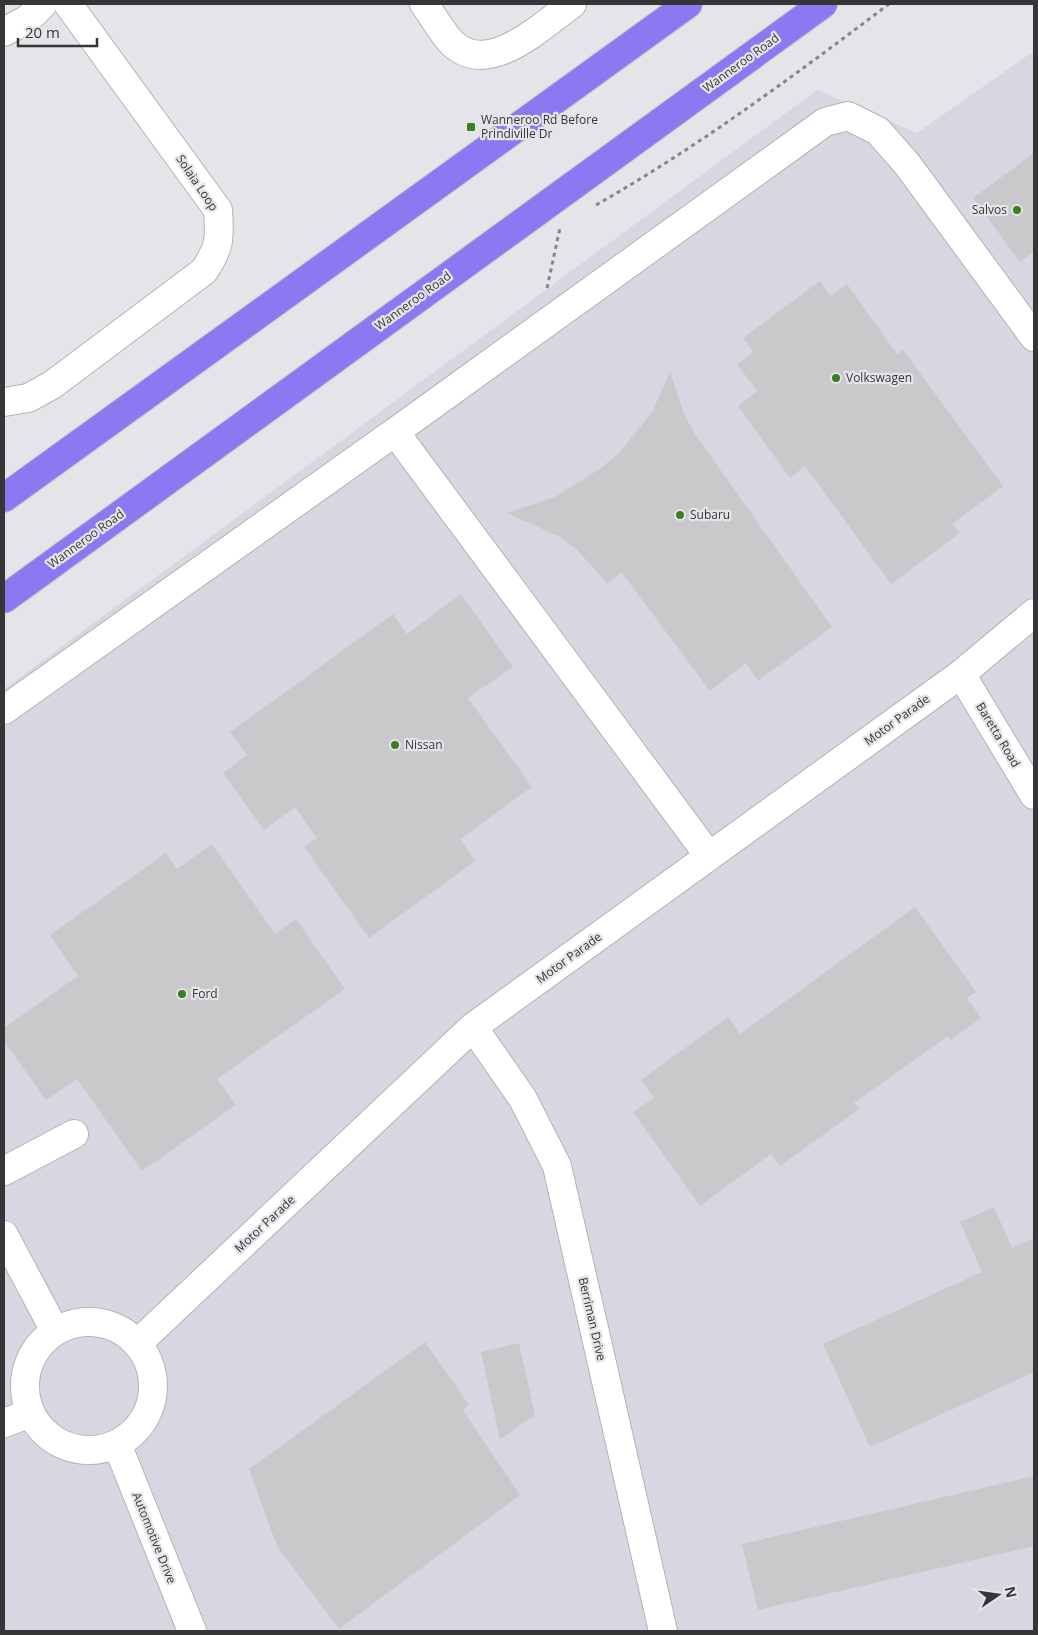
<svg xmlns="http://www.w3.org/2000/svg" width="1038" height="1635" viewBox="0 0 1038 1635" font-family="'Open Sans',sans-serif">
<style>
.built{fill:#d7d7e1}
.building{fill:#c9c9cc}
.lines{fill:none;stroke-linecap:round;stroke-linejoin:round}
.minor-casing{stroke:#b3b3b6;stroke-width:30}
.highway-casing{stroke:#c3c2c3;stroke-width:30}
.path{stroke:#868588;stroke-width:3;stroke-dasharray:4 4;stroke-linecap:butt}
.minor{stroke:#fff;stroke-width:28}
.highway{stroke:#8e78f1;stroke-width:28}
.poi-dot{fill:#3a7f22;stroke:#e5e4e8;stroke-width:2}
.labels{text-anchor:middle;stroke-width:4.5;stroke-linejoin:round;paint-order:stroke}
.street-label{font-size:12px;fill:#363537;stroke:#e5e4e8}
.poi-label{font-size:12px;fill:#363537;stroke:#e5e4e8;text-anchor:start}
</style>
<rect width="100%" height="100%" fill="#e5e4e8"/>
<path class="built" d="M1034,51v1580h-1030v-942l813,-599 100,43z"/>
<path class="building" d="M1034,153v98l-14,11 -47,-64z
M820,281l10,15 17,-12 50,70 6,-4 100,136 -51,38 8,9 -69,51 -86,-118 -15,12 -52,-72 19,-15 -20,-27 16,-12 -10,-14z
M670,372l15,44 10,18 137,193 -74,54 -12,-18 -36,28 -88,-118 -15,10 -30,-33 -19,-14 -51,-23 48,-16 46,-29 19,-16 32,-40z
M461,594l52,73 -45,31 64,89 -72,52 15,22 -106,77 -65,-91 13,-9 -22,-31 -31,23 -41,-57 24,-18 -17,-23 163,-118 14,20z
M212,844l63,90 21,-15 49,70 -128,90 19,26 -94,66 -65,-92 -31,21 -42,-59v-13l74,-52 -28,-41 116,-82 11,16z
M915,907l61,85 -9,6 14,20 -30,22 -3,-4 -94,67 5,6 -79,57 -9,-12 -71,52 -67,-94 21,-14 -13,-18 87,-63 12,17z
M994,1207l18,41 22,-10v134l-164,75 -47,-103 159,-72 -22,-50z
M425,1342l44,63 -6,5 57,85 -181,134 -62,-83 -28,-77z
M519,1343l16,72 -35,25 -19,-88z
M1034,1476v70l-276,64 -16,-66z"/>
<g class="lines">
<g class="minor-casing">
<path id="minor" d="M424,4c9,12 17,27 27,38 37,37 90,-16 121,-38
M4,32l24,-13 15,-15
M4,402l24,-4 24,-13 152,-114c16,-24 16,-32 14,-61l-150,-206
M961,674l73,121
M4,710l391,-278
M709,856l-314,-424 430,-310 23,-6 30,15 29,33 127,173
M473,1027l50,72 34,67 106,465
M4,1171l70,-37
M4,1235l51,96
M25 1386a64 64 0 1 1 128 0a64 64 0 1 1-128 0Z
M138,1343l335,-316 488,-353 73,-61
M4,1423l27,-10
M117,1444l75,187"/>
</g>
<g class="highway-casing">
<path id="highway" d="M4,498l684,-494
M4,599l819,-595"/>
</g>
<path class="path" d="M596,205c102,-58 199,-130 293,-201
M547,288l13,-60"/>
<use href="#minor" class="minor"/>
<use href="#highway" class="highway"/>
</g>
<g class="poi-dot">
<rect x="466" y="122" width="10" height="10" rx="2.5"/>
<circle cx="1017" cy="210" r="5"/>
<circle cx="836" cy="378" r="5"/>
<circle cx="680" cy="515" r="5"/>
<circle cx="395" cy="745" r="5"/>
<circle cx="182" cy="994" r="5"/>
</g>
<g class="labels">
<g class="street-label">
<text transform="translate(741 63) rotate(-36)" y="4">Wanneroo Road</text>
<text transform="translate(197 183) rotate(56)" y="4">Solaia Loop</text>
<text transform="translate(413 301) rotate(-36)" y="4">Wanneroo Road</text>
<text transform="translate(86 539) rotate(-36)" y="4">Wanneroo Road</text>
<text transform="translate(897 720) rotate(-36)" y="4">Motor Parade</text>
<text transform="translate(998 735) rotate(59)" y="4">Baretta Road</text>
<text transform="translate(569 958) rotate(-36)" y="4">Motor Parade</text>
<text transform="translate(265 1224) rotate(-43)" y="4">Motor Parade</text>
<text transform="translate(592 1319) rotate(77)" y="4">Berriman Drive</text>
<text transform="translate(154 1538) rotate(68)" y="4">Automotive Drive</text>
</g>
<g class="poi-label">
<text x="481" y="124">Wanneroo Rd Before<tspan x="481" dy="14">Prindiville Dr</tspan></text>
<text x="1007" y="214" text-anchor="end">Salvos</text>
<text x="846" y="382">Volkswagen</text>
<text x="690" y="519">Subaru</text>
<text x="405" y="749">Nissan</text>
<text x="192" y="998">Ford</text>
</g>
</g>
<rect width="1038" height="1635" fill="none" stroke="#363537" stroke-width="10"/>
<g transform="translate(998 1595) rotate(77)" stroke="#e5e4e8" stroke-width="4" paint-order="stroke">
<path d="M0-4L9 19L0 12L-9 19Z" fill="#363537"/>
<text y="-8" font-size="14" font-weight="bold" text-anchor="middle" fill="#363537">N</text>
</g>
<path d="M18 38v8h79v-8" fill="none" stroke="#363537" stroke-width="2.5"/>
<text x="25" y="38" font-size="15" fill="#363537" stroke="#e5e4e8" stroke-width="4" paint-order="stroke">20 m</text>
</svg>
